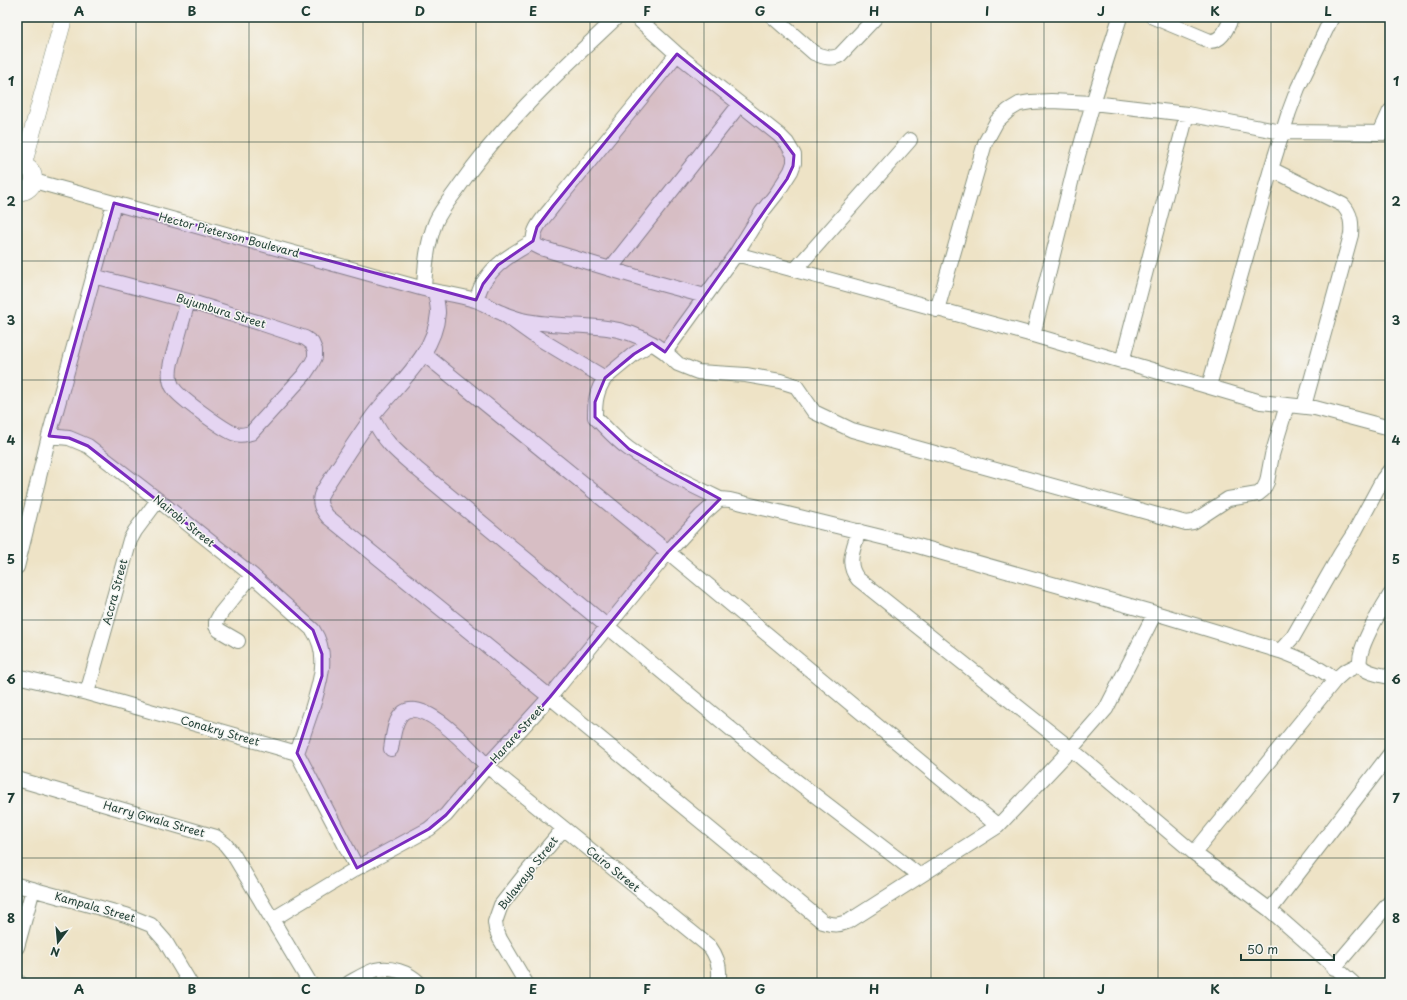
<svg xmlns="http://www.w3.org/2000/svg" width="1407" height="1000" viewBox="0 0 1407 1000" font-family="'Playpen Sans',sans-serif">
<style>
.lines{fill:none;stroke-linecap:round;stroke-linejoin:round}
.minor-casing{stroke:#86907d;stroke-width:16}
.tertiary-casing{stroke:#86907d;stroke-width:18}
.minor{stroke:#fff;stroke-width:14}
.tertiary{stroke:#fff;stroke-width:17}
.marked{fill:#7b2cbf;fill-opacity:0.2;stroke:#7b2cbf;stroke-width:3;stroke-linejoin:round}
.grid{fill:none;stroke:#1f3d34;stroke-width:1;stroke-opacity:0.55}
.labels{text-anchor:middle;stroke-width:3;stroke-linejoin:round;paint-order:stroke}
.street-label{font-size:11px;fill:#1f3d34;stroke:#f6f6f2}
.neatline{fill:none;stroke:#1f3d34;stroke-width:1.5}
.grid-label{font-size:13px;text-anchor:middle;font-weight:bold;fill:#1f3d34}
</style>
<rect width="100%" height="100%" fill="#f6f6f2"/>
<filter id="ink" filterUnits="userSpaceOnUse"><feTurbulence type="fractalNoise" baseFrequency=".025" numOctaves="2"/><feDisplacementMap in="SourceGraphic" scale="8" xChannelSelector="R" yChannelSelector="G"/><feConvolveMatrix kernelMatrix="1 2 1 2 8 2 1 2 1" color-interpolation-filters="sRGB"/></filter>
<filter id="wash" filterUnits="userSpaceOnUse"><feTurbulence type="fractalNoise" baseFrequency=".012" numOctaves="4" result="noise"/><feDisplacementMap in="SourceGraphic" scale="16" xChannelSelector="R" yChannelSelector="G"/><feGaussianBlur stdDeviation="0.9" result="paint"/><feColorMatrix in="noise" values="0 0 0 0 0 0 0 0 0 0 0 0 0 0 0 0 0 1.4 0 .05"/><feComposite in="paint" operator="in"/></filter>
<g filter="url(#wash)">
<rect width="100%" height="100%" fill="#eee3c6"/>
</g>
<g filter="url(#ink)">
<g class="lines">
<g class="minor-casing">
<path id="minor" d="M636,17l41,37 102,81 8,8 7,12v8l-3,8 -14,22 -15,19 -26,42 -71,98 13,12 20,8 48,3 34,6 16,5 18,26 38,18 334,93 7,-1 35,-23 30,-5 5,-4 4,-8 5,-27 15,-50
M773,17l41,36c9,4 18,7 26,2l36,-38
M1153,17l57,24c13,0 17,-14 22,-24
M677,54l-124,152c-8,11 -24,25 -18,39l6,3 109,33 55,15
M1380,133l10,-22
M1271,169l72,36c8,9 9,18 8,30l-47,171
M34,181l390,108c17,4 34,6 51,11 9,3 18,10 27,13 6,3 14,5 20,7 54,12 94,-5 143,32
M736,254l297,81 228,67 54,6 75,20
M610,269l130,-165
M795,270l115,-130
M93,276l95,25 72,22 45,15 7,5 3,7v7l-3,6 -8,12 -53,58c-5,1 -10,3 -15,1 -10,-2 -57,-37 -62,-45 -6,-8 -5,-18 -3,-27l17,-61
M424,289c1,-23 3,-47 12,-68 6,-13 16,-24 24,-36 44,-63 101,-115 157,-168
M435,292c1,6 3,14 3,21 -3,42 -42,72 -66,104 -17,24 -33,49 -49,74 -6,10 -2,18 5,26l222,180 273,225c11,4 18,3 28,-2l147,-94 73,-77 35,-40 49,-96
M476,300c2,-5 4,-12 7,-17 12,-20 32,-31 51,-42
M937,310l48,-167 12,-22 12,-11 10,-6 12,-2 20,-1 42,2 94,11 95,18 108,1
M502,313l31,22 72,43c-9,13 -10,24 -10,39 11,11 21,23 34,32 28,20 60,35 91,50l10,1 188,46 237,67 125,38 13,-14 48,-84 13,-20 29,-54 7,-9
M1033,335l42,-169 18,-63 27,-86
M424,354l244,198 330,274
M1122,362l65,-248
M605,378l29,-24 18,-11
M1209,386l62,-217 18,-57 9,-24 34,-71
M372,417c13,26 24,34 45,52l348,288 155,119
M49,436l20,2 19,8 70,54 94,75 61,55c17,25 7,52 -1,79 -5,15 -10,29 -15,44
M859,531c-5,16 -14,33 -1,48l213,170 123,104 76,57 83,73
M17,567l32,-131 65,-233
M1390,595c-7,11 -37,60 -29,71 5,7 21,9 29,11
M238,641l-19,-11 -3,-4v-4l5,-9 31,-38
M1280,651c20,7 38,15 55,29
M17,676l70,17 210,60 60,115
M87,693l43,-153 5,-9 23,-31
M391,749c2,-11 3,-30 13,-37 23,-14 69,40 83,54l223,181c8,11 11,23 8,36
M17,779l199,58 9,7 8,10 77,129
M1194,853l141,-173 9,-8 16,-8
M17,885l109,30 25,10 14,16 25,42
M1270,910l120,-156
M273,919l84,-51 72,-39 17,-14 41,-49 63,-69 118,-145 33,-36 19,-17
M17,947l16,-58
M1334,968l56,-66
M17,982l3,1
M349,983c9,-5 17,-10 26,-13 14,-4 34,2 44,13
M526,983l-26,-44 -4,-10 -1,-7 6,-17 26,-33 36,-43"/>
</g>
<g class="tertiary-casing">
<path id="tertiary" d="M17,165c22,-1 22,28 0,27
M23,165l41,-148"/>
</g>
<use href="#minor" class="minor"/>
<use href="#tertiary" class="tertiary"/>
</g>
</g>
<path class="marked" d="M677,54l102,81 15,20 -1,11 -6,13 -122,173 -13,-9 -18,11 -29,24 -10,24v15l34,32 91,50 -52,53 -118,145 -104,118 -17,14 -72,39 -60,-115 25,-77v-22l-9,-24 -61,-55 -164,-129 -19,-8 -20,-2 65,-233 362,97 7,-16 15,-19 35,-24 4,-14 16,-21z"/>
<path class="grid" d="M136,17v966M249,17v966M363,17v966M476,17v966M590,17v966M704,17v966M817,17v966M931,17v966M1044,17v966M1158,17v966M1271,17v966M17,142h1373M17,261h1373M17,380h1373M17,500h1373M17,620h1373M17,739h1373M17,858h1373"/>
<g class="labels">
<g class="street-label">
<text transform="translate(229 235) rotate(15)" y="4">Hector Pieterson Boulevard</text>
<text transform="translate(221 311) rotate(17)" y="4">Bujumbura Street</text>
<text transform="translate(184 521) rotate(39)" y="4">Nairobi Street</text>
<text transform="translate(115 592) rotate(-75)" y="4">Accra Street</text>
<text transform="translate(220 731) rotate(16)" y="4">Conakry Street</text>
<text transform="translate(517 734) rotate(-48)" y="4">Harare Street</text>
<text transform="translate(154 819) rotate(16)" y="4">Harry Gwala Street</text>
<text transform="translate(613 869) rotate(39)" y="4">Cairo Street</text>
<text transform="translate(528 873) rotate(-52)" y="4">Bulawayo Street</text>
<text transform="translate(95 907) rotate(16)" y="4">Kampala Street</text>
</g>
</g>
<rect width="1407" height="1000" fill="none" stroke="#f6f6f2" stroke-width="44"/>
<g transform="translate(58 942) rotate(196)" stroke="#f6f6f2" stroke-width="3" paint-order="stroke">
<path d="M0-3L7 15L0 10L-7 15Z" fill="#1f3d34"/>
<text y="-6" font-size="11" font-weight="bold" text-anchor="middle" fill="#1f3d34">N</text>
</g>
<path d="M1241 954v6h93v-6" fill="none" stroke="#1f3d34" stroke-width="2"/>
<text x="1247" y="954" font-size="12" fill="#1f3d34" stroke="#f6f6f2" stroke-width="3" paint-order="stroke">50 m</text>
<rect x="22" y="22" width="1363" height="956" class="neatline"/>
<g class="grid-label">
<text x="79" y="16">A</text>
<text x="192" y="16">B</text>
<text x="306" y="16">C</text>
<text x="420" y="16">D</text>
<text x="533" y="16">E</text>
<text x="647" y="16">F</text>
<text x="760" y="16">G</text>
<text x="874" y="16">H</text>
<text x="987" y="16">I</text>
<text x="1101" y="16">J</text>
<text x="1215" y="16">K</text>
<text x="1328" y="16">L</text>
<text x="11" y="86">1</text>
<text x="1396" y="86">1</text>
<text x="11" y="206">2</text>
<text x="1396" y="206">2</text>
<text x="11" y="325">3</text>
<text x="1396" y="325">3</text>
<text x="11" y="445">4</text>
<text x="1396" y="445">4</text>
<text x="11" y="564">5</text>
<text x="1396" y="564">5</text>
<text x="11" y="684">6</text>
<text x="1396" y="684">6</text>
<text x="11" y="803">7</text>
<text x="1396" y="803">7</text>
<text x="11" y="923">8</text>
<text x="1396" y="923">8</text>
<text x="79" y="994">A</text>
<text x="192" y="994">B</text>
<text x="306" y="994">C</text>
<text x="420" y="994">D</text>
<text x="533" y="994">E</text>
<text x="647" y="994">F</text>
<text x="760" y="994">G</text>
<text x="874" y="994">H</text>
<text x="987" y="994">I</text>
<text x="1101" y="994">J</text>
<text x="1215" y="994">K</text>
<text x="1328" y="994">L</text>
</g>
</svg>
